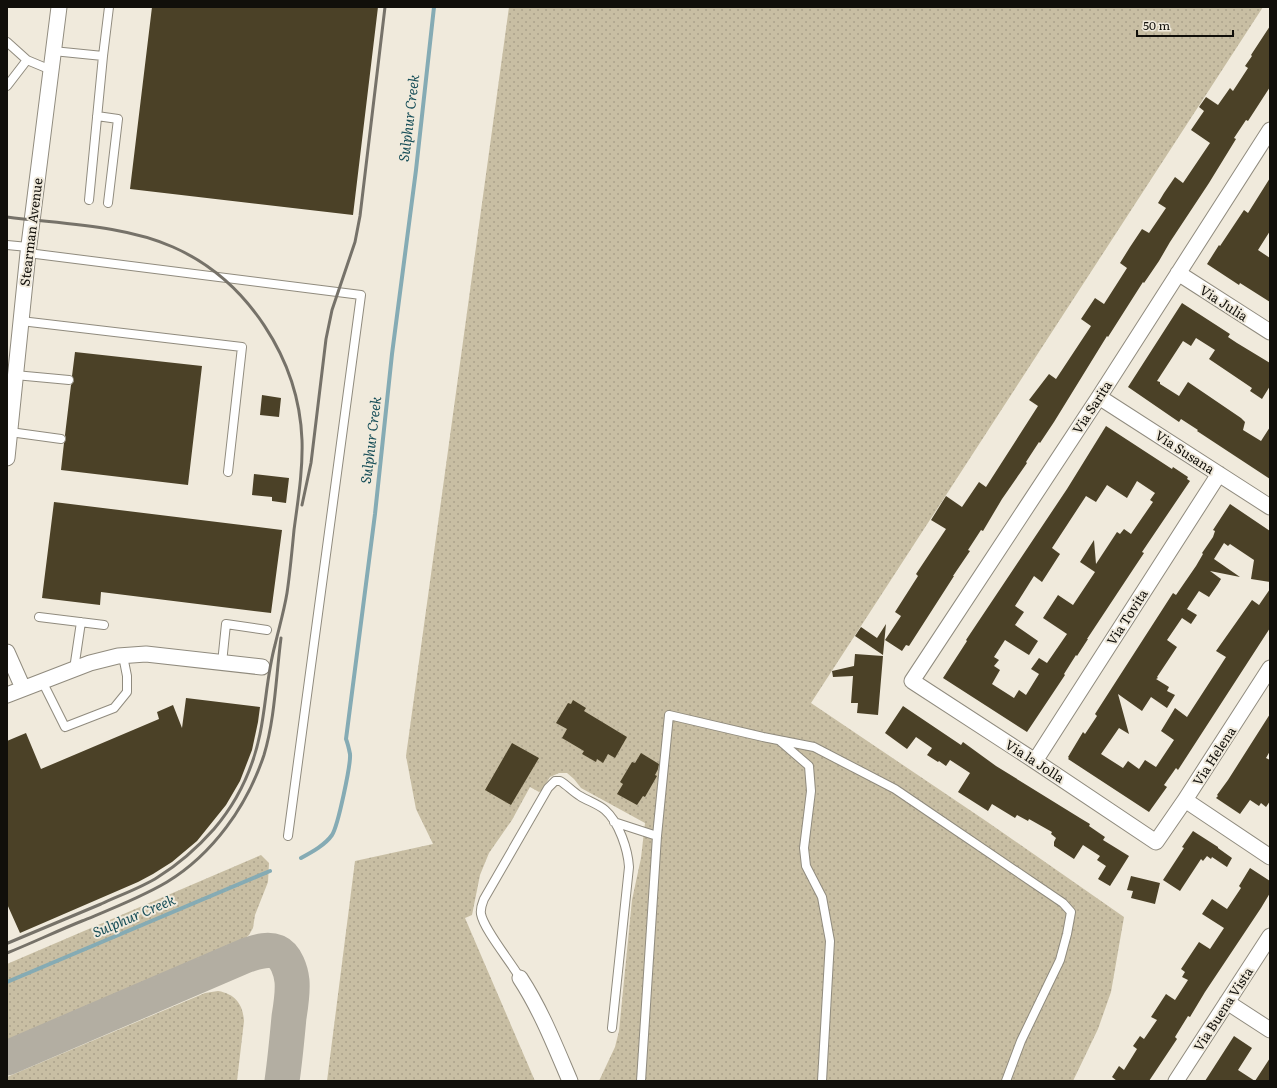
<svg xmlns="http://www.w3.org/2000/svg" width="1277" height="1088" viewBox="0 0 1277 1088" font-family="Literata,serif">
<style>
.grass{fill:url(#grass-dots)}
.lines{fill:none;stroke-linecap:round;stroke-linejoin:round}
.stream{stroke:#85abb4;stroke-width:4}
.taxiway{stroke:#b3aea2;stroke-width:35}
.building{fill:#4b4127;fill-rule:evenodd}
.lane-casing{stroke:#908b7e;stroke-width:10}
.street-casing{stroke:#908b7e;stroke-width:17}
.lane{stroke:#fff;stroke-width:8}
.street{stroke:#fff;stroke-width:15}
.rail{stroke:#767269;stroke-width:3}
.labels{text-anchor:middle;stroke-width:4;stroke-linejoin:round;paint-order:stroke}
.street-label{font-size:13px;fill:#110f0a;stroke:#f0eadc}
.water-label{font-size:14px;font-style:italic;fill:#174e58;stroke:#f0eadc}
</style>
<defs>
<pattern id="grass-dots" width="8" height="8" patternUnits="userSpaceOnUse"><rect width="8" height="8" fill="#c8bea3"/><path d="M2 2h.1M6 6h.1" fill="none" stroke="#aba28b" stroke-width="1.8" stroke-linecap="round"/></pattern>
</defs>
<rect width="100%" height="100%" fill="#f0eadc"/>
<path class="grass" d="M509,7h754l-452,696 175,118 138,96 -13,75 -13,37 -25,52h-474l16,-34 4,-16 13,-131 9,-42 4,-35 -64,-35 -7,-9 -7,-6h-8l-9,4 -9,14 -2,1 -9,-5 -18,33 -23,33 -9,22 -8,40 -7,3 70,163h-208l28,-220 78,-17 -17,-35 -10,-53z
M261,855l8,8 -1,19 -13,33 -2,13 -4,7 -13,11 -229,97v-79z
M218,991c18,3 25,14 26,30l-7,60h-230v-4l198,-84z"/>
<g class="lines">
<path class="stream" d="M301,858c11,-6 24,-13 31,-23 6,-9 19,-71 18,-81 -1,-5 -2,-10 -4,-15l29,-225 17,-160 24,-184 18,-163
M7,982l263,-111"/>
<path class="taxiway" d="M7,1058l240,-103c10,-3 20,-7 30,-3 9,4 14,19 15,29 1,12 -1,24 -3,36 -2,22 -4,43 -7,64"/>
</g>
<path class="building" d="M152,7h226l-25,208 -223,-26z
M1270,26v61l-22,34 -2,-1 -12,18 2,1 -27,44 -39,59 -11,19 -15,22 -1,-1 -35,55 -1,-1 -53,86 -14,21 -1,-1 -13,20 1,1 -25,36 -19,32 -2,-1 -13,20 2,1 -17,25h1l-45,70 -3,-1 -4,6 -17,-11 16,-24 -6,-4 23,-36 -2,-2 30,-45 -15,-9 15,-24 16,11 17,-25 7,5 52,-81 -9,-6 20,-26 7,5 35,-53 -10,-7 14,-21 9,6 23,-36 -7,-5 10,-16 12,-18 7,4 17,-25 -8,-5 6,-10 11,-16 8,6 27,-40 -19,-13 13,-19 -5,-4 7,-10 12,8 12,-17 3,3 15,-23 -3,-2 7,-10 -1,-1z
M1270,178v53l-12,19 12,8v44l-30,-19 -1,2 -32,-21 12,-19 1,1 24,-36 4,3z
M1182,303l48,31 -2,3 9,6 33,20v23l-8,13 -12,-8 2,-3 -43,-29 6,-9 -19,-12 -5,8 -8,-5 -26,40 3,1v2l19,12 9,-14 53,36 4,4 -2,8 18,11 9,-14v52l-73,-48 1,-1 -17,-11 -2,3 -51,-35z
M75,352l127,14 -14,119 -127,-15 3,-27 2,-4 -1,-4 6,-50 3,-4 -2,-5z
M262,395l19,3 -2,19 -19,-2z
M1106,426l66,43 1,-2 15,10 -1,2 3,2 -48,71 2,1 -10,15 -41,62 -6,9h1l-11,17 -1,-1 -12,19 1,1 -38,57 -84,-54 24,-37 -1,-1 101,-151zM1137,481l18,12 -5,7 3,2 -20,29 -2,3 -7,-5 -4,5 -3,-2 -21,32 -2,-24 -14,22 15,10 -22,33 -15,-10 -15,23 24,16 -20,29 -8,-5 -8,11 8,5 -13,21 -7,-5 -5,8 -22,-14 8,-14 -6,-4 5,-6 -5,-3 11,-17 24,15 9,-14 -23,-16 9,-13 -9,-6 19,-30 8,6 18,-28 -8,-6 34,-52 10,6 11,-17 20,13z
M254,474l35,4 -3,25 -14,-2v-4l-20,-2z
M54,502l228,28 -11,83 -170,-21 -1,13 -58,-7z
M1230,504l40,27v51l-19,-3 3,-19 -24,-16 -2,2 -4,-3 -10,16 26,18 -30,-6 11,8 -3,5 -9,13 -10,-6 -12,18 10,6 -6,9 -9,-6 -15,22 10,7 -20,30 1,1 -2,1 13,8 -2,4 8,4 -8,13 -16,-11 -9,14 -24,-17 11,40 -10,-6 -18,26 22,14 5,-7 11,8 6,-9 11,7 18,-27 -13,-9 14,-23 12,9 39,-60 -10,-6 36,-51 7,5 11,-16v39l-92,142 -2,-2 -12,17 3,2 -18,25 -81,-53 1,-1 -1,-1 15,-25 2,2 12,-18 -2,-2 78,-121 3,2 20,-29 7,-12 -1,-1 11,-16 2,-6 -2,-1z
M886,624l-3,31 -28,-19 6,-9 16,11z
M855,654l28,2 -5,59 -21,-2 1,-10h-7l2,-27 -20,1 -1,-6 22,-5z
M186,698l74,9 -2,15 -6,28 -12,31 -14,24 -29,36 -25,21 -19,12 -15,8 -118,51 -13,-29v-163l19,-8 15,36 118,-50 -2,-7 16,-7 9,23z
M573,700l13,8 -2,3 43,26 -12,21 -7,-4 -5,9 -6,-4 -1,3 -14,-8 2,-3 -22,-13 5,-9 -11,-6 12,-20 3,1z
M903,706l58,39 2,-3 33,24 84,52 10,6 -1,2 16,11 -2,3 26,16 -19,30 -12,-7 8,-13 -9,-6 3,-4 -17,-11 -9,14 -20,-13v-4l2,-4 -5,-4 1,-2 -23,-13 -1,2 -11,-6 -2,3 -23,-14 -4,7 -30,-19 12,-19 -20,-13 -4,6 -7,-5 -1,1 -11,-7 5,-7 -16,-11 -9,12 -22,-16z
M1270,714v37l-4,7 4,2v41l-4,6 -5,-4 -2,3 -9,-6 -10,14 -24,-16 2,-2 -1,-1 11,-15z
M512,743l27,15 -28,47 -26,-15z
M641,753l18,11 -1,5 -3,6 2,1 -12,21 -2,-1 -6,9 -20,-11 6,-10 -3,-2 12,-20 3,1z
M1193,831l25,16v1l14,10 -5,9 -15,-10 -1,2 -4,-3 -4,5 -2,-2 -21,32 -17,-11 21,-32 -2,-1z
M1250,868l20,13v12l-9,15 -56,84 -15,25 -2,-1 -13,21 2,2 -28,42h-32l-5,-4 7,-11 5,4 13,-21 -4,-3 7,-10 4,3 13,-19 -6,-3 15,-23 9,6 13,-20 -6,-3 3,-5 -4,-3 18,-27 11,7 14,-21 -22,-14 10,-15 15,10 14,-21 -2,-2z
M1131,876l29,7 -5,21 -24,-6 2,-7 -6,-1z
M1234,1036l18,12 -14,22 17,11 15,-23v23h-65z"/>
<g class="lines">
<g class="lane-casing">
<path id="lane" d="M7,42l20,18
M53,51l50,5 6,-49
M7,86l20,-26 24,10
M97,116l21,3 -10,84
M89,200l14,-144
M7,245l21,2
M28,253l333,42 -73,541
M21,321l221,26 -14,125
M15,375l54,5
M10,432l51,7
M39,617l65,8
M222,663l4,-39 41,6
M74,669l7,-47
M42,681l23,46 49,-19 13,-16v-16l-4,-20
M780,741l29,25 2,25 -7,57 2,18 16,31 8,44 -8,140
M614,822l43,14 12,-121 94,22 51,10 81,42 168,114 8,9 -4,22 -7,26 -39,81 -15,40
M520,978c-9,-16 -36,-48 -39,-64 -1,-6 1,-10 3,-15l64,-111 7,-7h5c7,4 13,11 20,15 8,5 18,8 25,14 14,12 23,40 24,57l-17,161
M641,1081l16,-245"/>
</g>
<g class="street-casing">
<path id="street" d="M1270,130l-171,267 -187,284 123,80 121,81 29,-42 85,-132
M1178,273l92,59
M1099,397l171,110
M7,458l21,-205 31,-246
M7,652l16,36
M7,695l83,-32 28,-7 28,-2 116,13
M1035,761l184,-287
M1185,800l85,57
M520,978c21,32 35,68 50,103
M1227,1002l43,28
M1176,1081l94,-145"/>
</g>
<use href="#lane" class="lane"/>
<use href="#street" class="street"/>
<path class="rail" d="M7,217c54,7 117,8 166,30 75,33 126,113 129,193 1,30 -4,60 -8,90 -2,21 -4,43 -7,63 -3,18 -8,35 -12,52 -8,29 -9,60 -15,89 -7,34 -23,68 -46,95 -16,18 -35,35 -56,48 -17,11 -38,18 -57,27 -31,13 -62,26 -93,39
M302,505l9,-42 15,-124 6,-29 23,-68 5,-26 25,-209
M7,953c25,-10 50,-22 75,-32 29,-12 58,-23 85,-39 46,-28 80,-76 97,-127 11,-36 12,-79 17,-117"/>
</g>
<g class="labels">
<g class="street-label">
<text transform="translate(31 232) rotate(-83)" y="5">Stearman Avenue</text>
<text transform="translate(1224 303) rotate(33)" y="5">Via Julia</text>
<text transform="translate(1092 407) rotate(-57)" y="5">Via Sarita</text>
<text transform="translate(1185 452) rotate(33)" y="5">Via Susana</text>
<text transform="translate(1127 617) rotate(-57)" y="5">Via Tovita</text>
<text transform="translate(1214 756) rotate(-57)" y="5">Via Helena</text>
<text transform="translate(1035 761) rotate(33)" y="5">Via la Jolla</text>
<text transform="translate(1223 1009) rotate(-57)" y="5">Via Buena Vista</text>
</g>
<g class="water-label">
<text transform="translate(409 118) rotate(-83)" y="5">Sulphur Creek</text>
<text transform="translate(371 440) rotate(-83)" y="5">Sulphur Creek</text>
<text transform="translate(134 916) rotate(-23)" y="5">Sulphur Creek</text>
</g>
</g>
<rect width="1277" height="1088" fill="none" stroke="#110f0a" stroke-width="16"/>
<path d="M1137 30v6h96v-6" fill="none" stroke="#110f0a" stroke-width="2"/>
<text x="1143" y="30" font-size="12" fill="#110f0a" stroke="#f0eadc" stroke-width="3" paint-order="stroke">50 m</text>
</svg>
